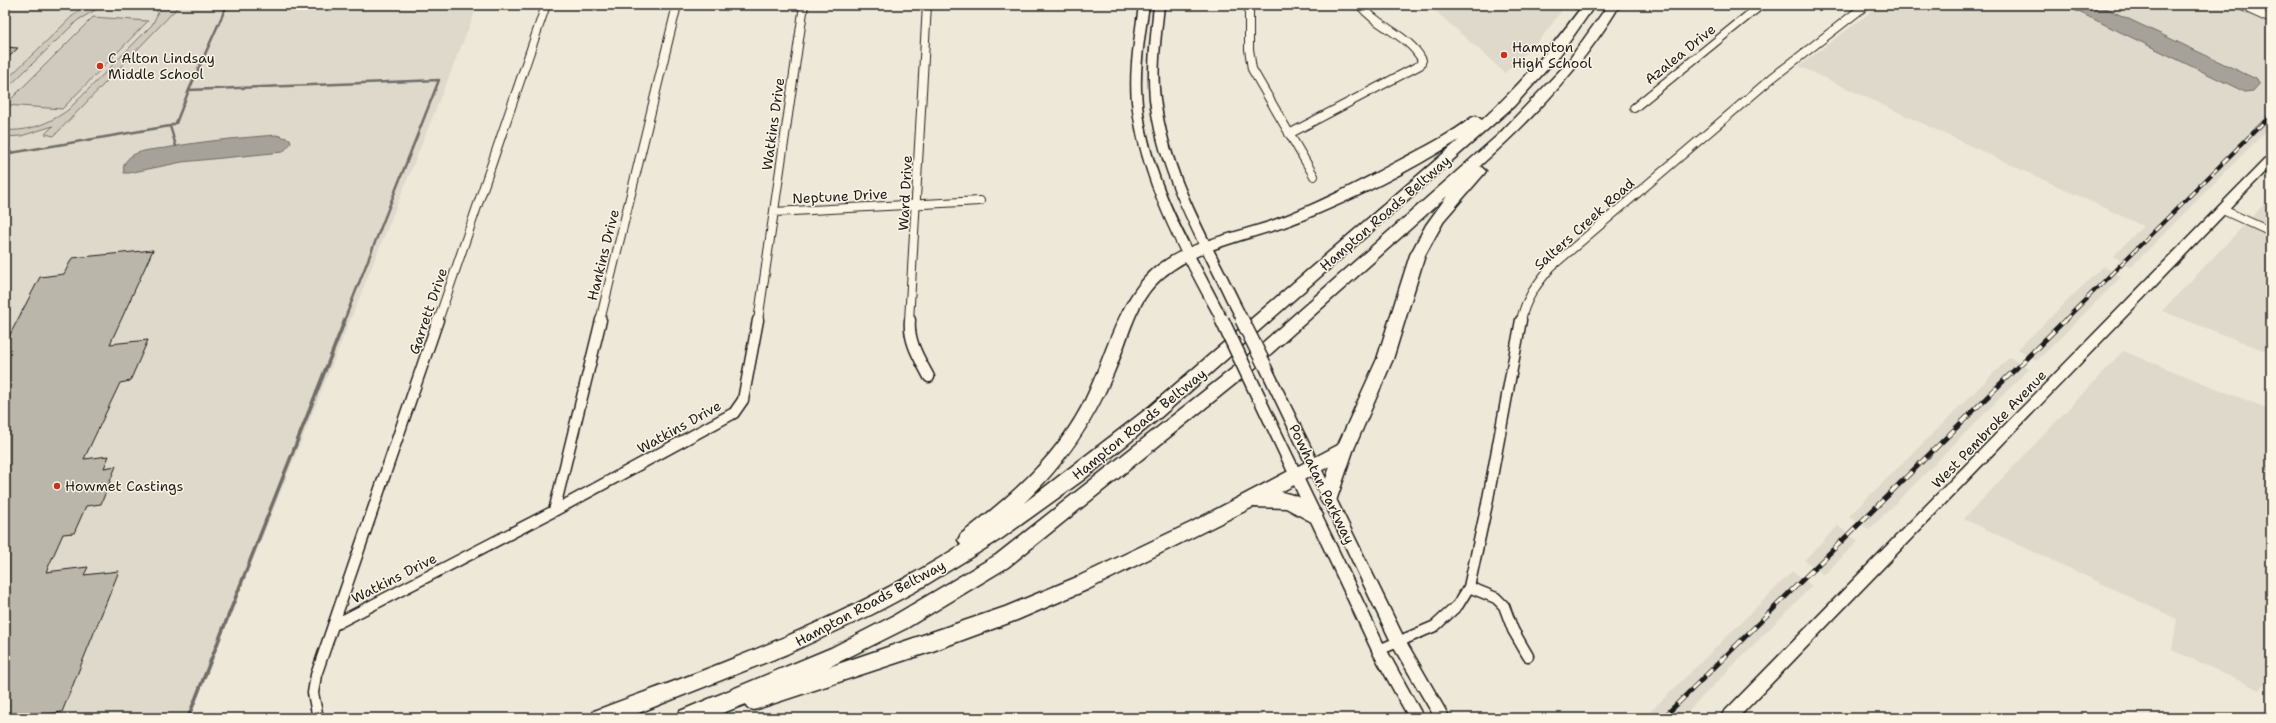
<svg xmlns="http://www.w3.org/2000/svg" width="2276" height="723" viewBox="0 0 2276 723" font-family="'Shantell Sans',sans-serif">
<style>
.built{fill:#ded9cb}
.green{fill:#cfcabd;stroke:#76736c}
.water{fill:#a7a299;stroke:#6f6c67}
.lines{fill:none;stroke-linecap:round;stroke-linejoin:round}
.stream-far1{stroke:#6f6c67;stroke-width:2.5}
.stream{stroke:#6f6c67;stroke-width:3.5}
.building{fill:#bab6aa;stroke:#1c1c1c}
.street-far1-casing{stroke:#1c1c1c;stroke-width:10}
.street-casing{stroke:#1c1c1c;stroke-width:13}
.secondary-casing{stroke:#1c1c1c;stroke-width:3}
.highway-casing{stroke:#1c1c1c;stroke-width:3}
.street-far1{stroke:#fcf5e5;stroke-width:8}
.street{stroke:#fcf5e5;stroke-width:10}
.secondary{fill:#fcf5e5;fill-rule:evenodd}
.highway{fill:#fcf5e5;fill-rule:evenodd}
.rail-far1-casing{stroke:#1c1c1c;stroke-width:4}
.rail-casing{stroke:#1c1c1c;stroke-width:5}
.rail-far1{stroke:#fcf5e5;stroke-width:2.5;stroke-dasharray:8;stroke-linecap:butt}
.rail{stroke:#fcf5e5;stroke-width:3.5;stroke-dasharray:10;stroke-linecap:butt}
.secondary-bridge-far1-casing{stroke:#1c1c1c;stroke-width:13;stroke-linecap:butt}
.secondary-bridge-casing{stroke:#1c1c1c;stroke-width:16;stroke-linecap:butt}
.secondary-bridge-far1{stroke:#fcf5e5;stroke-width:10}
.secondary-bridge{stroke:#fcf5e5;stroke-width:13}
.poi-dot{fill:#c8321e;stroke:#fcf5e5;stroke-width:1.5}
.labels{text-anchor:middle;stroke-width:3;stroke-linejoin:round;paint-order:stroke}
.poi-label{font-size:14px;fill:#1c1c1c;stroke:#fcf5e5;text-anchor:start}
.street-label{font-size:14px;fill:#1c1c1c;stroke:#fcf5e5}
</style>
<rect width="100%" height="100%" fill="#eee8d9"/>
<filter id="ink" filterUnits="userSpaceOnUse"><feTurbulence type="fractalNoise" baseFrequency=".025" numOctaves="2"/><feDisplacementMap in="SourceGraphic" scale="8" xChannelSelector="R" yChannelSelector="G"/><feConvolveMatrix kernelMatrix="1 2 1 2 8 2 1 2 1" color-interpolation-filters="sRGB"/></filter>
<g filter="url(#ink)">
<path class="built" d="M5,5h473l-289,713h-184v-562l105,-19 -105,18z
M1429,5h137l-24,32 -37,36z
M1880,5h391v121l-140,141 -18,-11 30,-30 -344,-160z
M2271,197v156l-109,-42z
M2103,266l18,11 -84,84 -19,-12z
M2123,351l148,59v264l-11,16 -88,-40 5,-31 -213,-100z
M2010,357l19,12 -160,161 -20,-14z
M1838,526l20,15 -34,34 -20,-15z
M1793,571l19,15 -131,132h-37z"/>
<path class="green" d="M84,5h20l-26,15 -73,70v-9z
M154,5h11l2,4 4,-4h9l-126,131 -9,-2 8,-8 -32,10 -16,1v-7c23,2 45,-7 63,-20l84,-85 6,-12z
M93,17l55,4 -86,88 -57,-4z"/>
<path class="water" d="M2064,5h35l157,74 4,4 -7,8 -8,1z
M276,135l14,4 1,4 -8,9 -101,10 -53,11h-5c-2,-8 2,-14 9,-18 9,-5 23,-6 33,-7 36,-7 73,-10 110,-13z"/>
<g class="lines">
<path class="stream-far1" d="M227,5l-38,85 250,-10 -95,241
M170,126l6,20
M5,154l165,-28 6,-3 13,-33"/>
<path class="stream" d="M188,718l157,-398"/>
</g>
<path class="building" d="M5,47l13,1 -13,13z
M153,250l-43,94 38,-4 -18,41 -10,2 -36,76 25,-3 -5,12 12,-2 -15,38 -15,2 -12,27 -11,1 -17,38 42,-5 -4,8 35,-4 -57,141 -39,6h-18v-374l35,-67 24,-3 8,-16z"/>
<g class="lines">
<g class="street-far1-casing">
<path id="street-far1" d="M1249,5v44l3,20 62,107
M2240,5l31,14
M1634,108l127,-103
M1289,134l131,-69 2,-5c-13,-25 -45,-33 -62,-55
M2223,210l48,22
M774,212l206,-11
M438,321l108,-316
M600,321l77,-316
M758,321l46,-316
M909,321l18,-316
M1521,321c4,-22 16,-37 30,-54l221,-189 94,-73"/>
</g>
<g class="street-casing">
<path id="street" d="M910,320c-2,21 9,38 19,57
M554,511l47,-191
M1469,587l27,11 8,8 9,24 15,26
M334,625l220,-114 180,-98 9,-13 15,-80
M1379,650l56,-24 23,-21 11,-18 18,-83 34,-184
M317,713l-4,-20 3,-18 122,-355"/>
</g>
<g class="secondary-casing">
<path id="secondary" d="M1139,5h10c-4,28 -9,57 -8,85 3,80 48,154 84,224l-6,4 -4,-1c-36,-66 -75,-139 -83,-215 -3,-32 3,-65 7,-97z
M1154,5h10c-3,31 -8,63 -4,94 9,74 48,138 80,204l-6,4 -6,-4c-31,-66 -70,-130 -78,-204 -3,-31 1,-63 4,-94z
M2271,156v10l-533,552h-17l2,-5 544,-556z
M1264,359l4,2 2,3 134,274 46,80h-15l-41,-70 -136,-284 2,-3z
M1259,393l4,2 2,3 119,247 40,73h-15l-35,-63 -121,-257 2,-3z"/>
</g>
<g class="highway-casing">
<path id="highway" d="M1583,5h12l-35,50 -46,51 -353,311 -78,63 -82,59 -85,52 -43,23 -86,40 -161,64h-35l3,-7c44,-17 89,-32 133,-50 81,-32 160,-69 234,-116l-3,-5 3,-6c46,-35 92,-74 120,-126 25,-46 36,-113 79,-144 32,-23 72,-30 109,-42 45,-16 88,-39 131,-62 25,-13 49,-25 71,-42l5,-2 6,4c38,-35 70,-73 101,-115zM1459,140l-310,267 -125,96c40,-38 69,-80 90,-131 12,-27 19,-62 39,-85 37,-41 99,-46 147,-66 55,-22 110,-50 159,-81z
M1608,5h12c-37,61 -87,114 -140,161l6,5 -2,3 -39,45 -20,36 -32,104 -40,92 -18,53 -6,2 -6,-2 -3,-5 10,-33 -49,26c14,3 35,9 42,23l-3,5 -6,3 -6,-3 -22,-12 -33,-1 -164,82 -72,31 -87,32 -176,58 -7,-2 -1,-4 -36,14h-33l3,-7 151,-63 62,-32 103,-61 247,-195 255,-225 68,-71zM1447,196l-21,29 -16,30 -33,104 -39,86 -148,78 -113,54 -72,30 -176,60 78,-39 101,-61 247,-199z"/>
</g>
<use href="#street-far1" class="street-far1"/>
<use href="#street" class="street"/>
<use href="#secondary" class="secondary"/>
<use href="#highway" class="highway"/>
<g class="rail-far1-casing">
<path id="rail-far1" d="M2064,321l207,-206"/>
</g>
<g class="rail-casing">
<path id="rail" d="M1663,718l402,-398"/>
</g>
<use href="#rail-far1" class="rail-far1"/>
<use href="#rail" class="rail"/>
<g class="secondary-bridge-far1-casing">
<path id="secondary-bridge-far1" d="M1234,303l9,18
M1219,314l3,7"/>
</g>
<g class="secondary-bridge-casing">
<path id="secondary-bridge" d="M1222,320l37,78
M1242,320l22,44"/>
</g>
<use href="#secondary-bridge-far1" class="secondary-bridge-far1"/>
<use href="#secondary-bridge" class="secondary-bridge"/>
</g>
</g>
<g class="poi-dot">
<circle cx="1504" cy="55" r="4"/>
<circle cx="100" cy="66" r="4"/>
<circle cx="57" cy="486" r="4"/>
</g>
<g class="labels">
<g class="poi-label">
<text x="1512" y="52">Hampton<tspan x="1512" dy="16">High School</tspan></text>
<text x="108" y="63">C Alton Lindsay<tspan x="108" dy="16">Middle School</tspan></text>
<text x="65" y="491">Howmet Castings</text>
</g>
<g class="street-label">
<text transform="translate(1680 54) rotate(-39)" y="5">Azalea Drive</text>
<text transform="translate(773 124) rotate(-82)" y="5">Watkins Drive</text>
<text transform="translate(905 193) rotate(-87)" y="5">Ward Drive</text>
<text transform="translate(840 196) rotate(-3)" y="5">Neptune Drive</text>
<text transform="translate(1385 213) rotate(-41)" y="5">Hampton Roads Beltway</text>
<text transform="translate(1584 224) rotate(-42)" y="5">Salters Creek Road</text>
<text transform="translate(603 255) rotate(-76)" y="5">Hankins Drive</text>
<text transform="translate(428 311) rotate(-71)" y="5">Garrett Drive</text>
<text transform="translate(1139 424) rotate(-39)" y="5">Hampton Roads Beltway</text>
<text transform="translate(679 427) rotate(-29)" y="5">Watkins Drive</text>
<text transform="translate(1989 429) rotate(-46)" y="5">West Pembroke Avenue</text>
<text transform="translate(1322 484) rotate(64)" y="5">Powhatan Parkway</text>
<text transform="translate(394 578) rotate(-27)" y="5">Watkins Drive</text>
<text transform="translate(870 603) rotate(-28)" y="5">Hampton Roads Beltway</text>
</g>
</g>
<rect width="2276" height="723" fill="none" stroke="#fcf5e5" stroke-width="20"/>
<rect x="10" y="10" width="2256" height="703" fill="none" stroke="#1c1c1c" stroke-width="1.5" filter="url(#ink)"/>
</svg>
